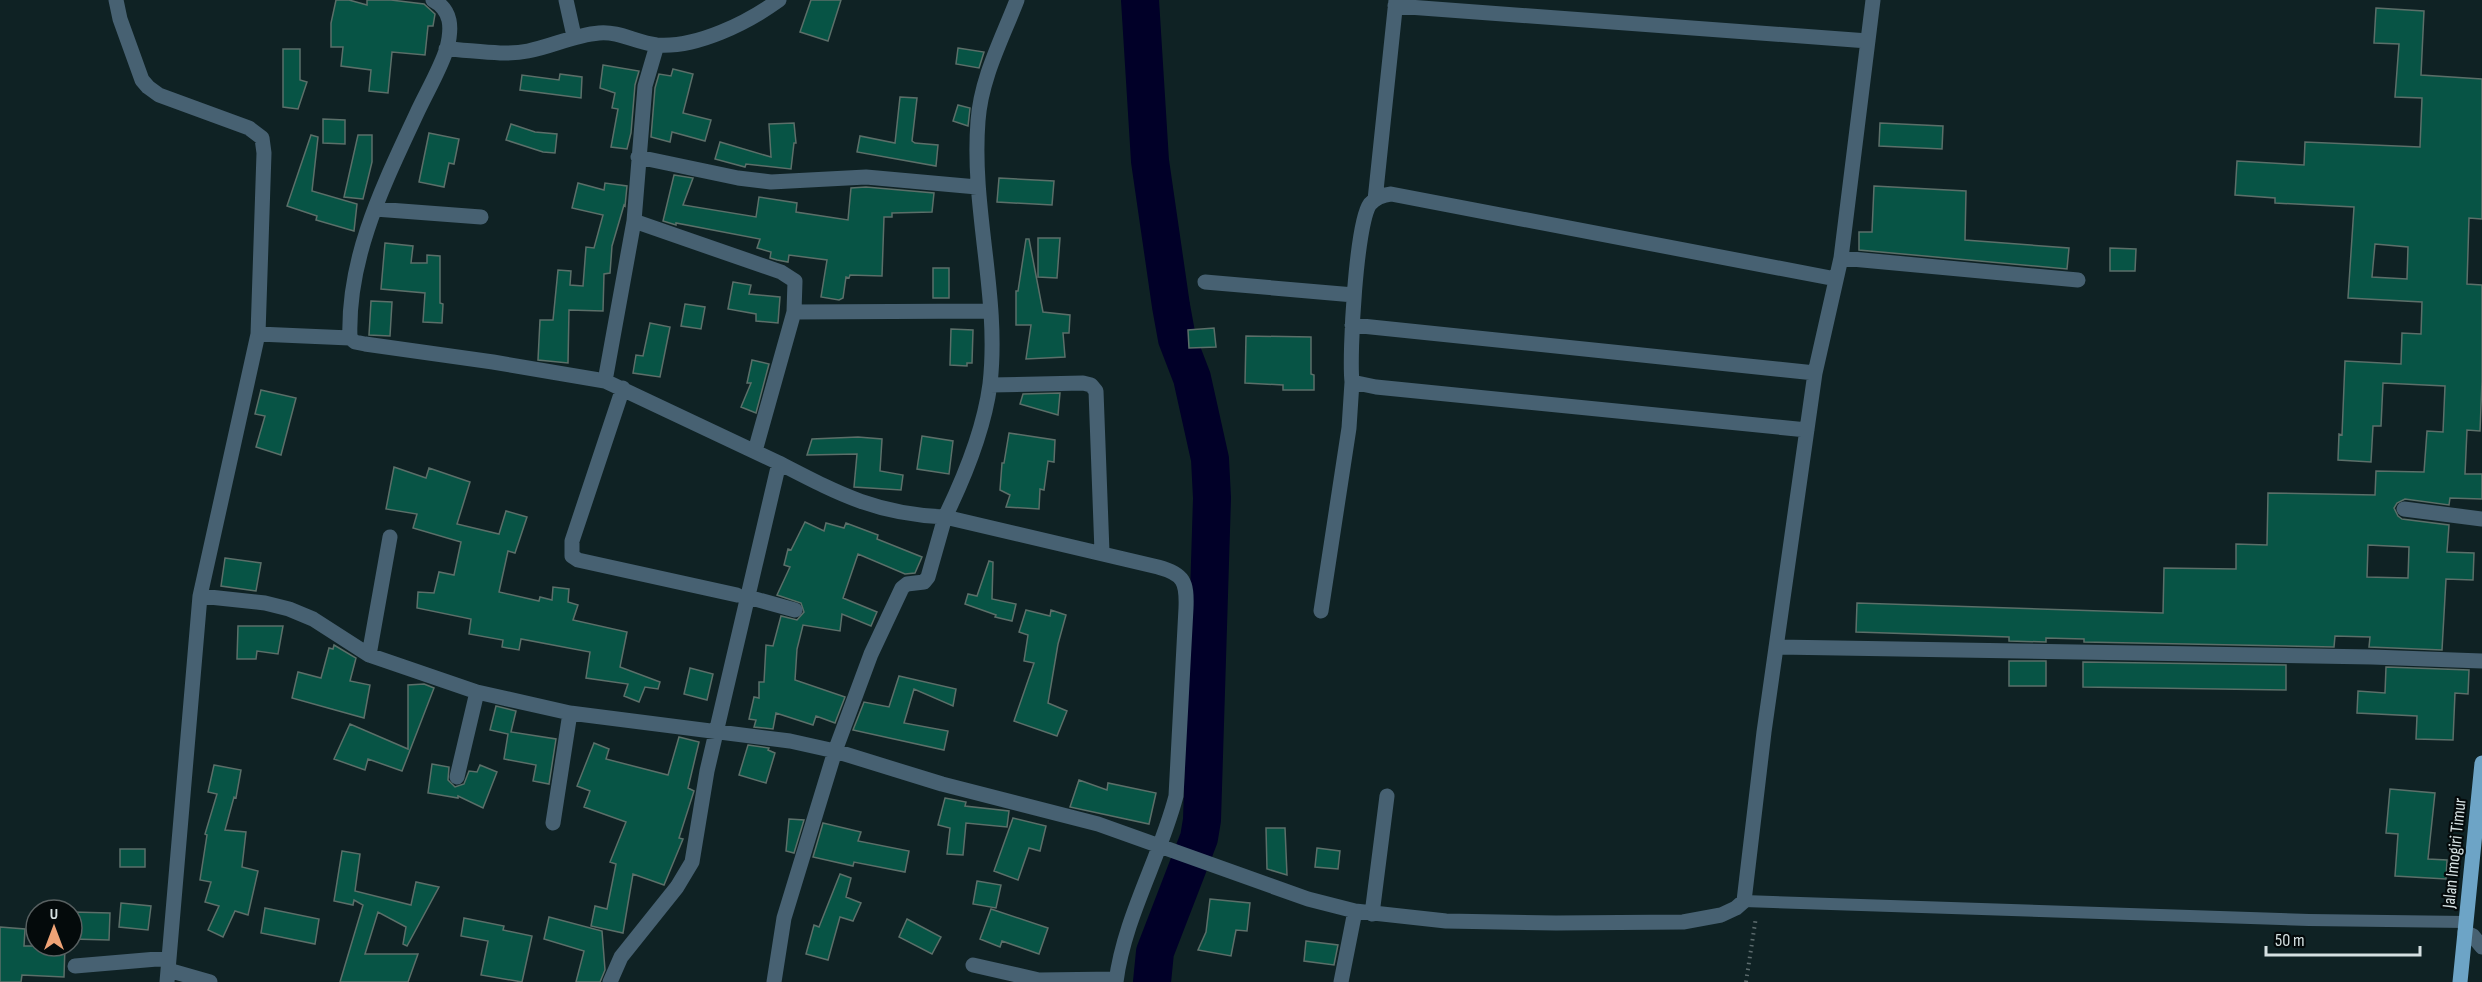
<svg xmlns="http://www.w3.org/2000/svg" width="2482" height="982" viewBox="0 0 2482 982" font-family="'Sofia Sans Condensed',sans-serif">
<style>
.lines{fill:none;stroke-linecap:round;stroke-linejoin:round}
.river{stroke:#010028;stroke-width:38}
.building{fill:#075445;stroke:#5b6f69;stroke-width:1.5;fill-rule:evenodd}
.path{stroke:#5d6c6e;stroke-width:4;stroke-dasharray:1.5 4.5;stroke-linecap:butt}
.service{stroke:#476172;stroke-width:12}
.minor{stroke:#476172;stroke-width:15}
.primary{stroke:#6da4c6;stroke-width:15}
.labels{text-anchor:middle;stroke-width:4.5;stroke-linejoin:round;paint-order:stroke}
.street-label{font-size:18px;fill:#d5e0e1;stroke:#040a0b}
</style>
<rect width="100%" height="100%" fill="#0f2224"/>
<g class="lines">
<path class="river" d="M1140,0l10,161 21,145 6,33 15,39 18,81 2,39 -10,322 -3,18 -44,114 -3,30"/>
</g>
<path class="building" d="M336,0h13l18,5v-5h24l33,4 11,10 -2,12h-5l-3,29 -33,-3 -4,41 -19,-2 2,-21 -30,-4 2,-19h-12v-24z
M811,0h30l-13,41 -28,-9z
M2376,8l48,3 -3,64 61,4v140l-13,-1 -2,66 15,1v96l-2,50 -13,-1 -2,44h17v25l-32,-1 -1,7 -44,-6 -8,4 -3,5 4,8 4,3 47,6 -2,27 27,1 -1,27 -27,-1 -4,71 -73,-3 1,-10 -35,-1 -1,11 -250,-5v-3l-38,-1v4l-37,-1v-4l-153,-5 1,-29 306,10 1,-45 72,1v-25l31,1 1,-52 107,2 1,-24 48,1 3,-41 16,1 2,-46 -62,-3 -2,43h-8l-2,36 -33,-2 1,-26 3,1 3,-74 56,3 1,-31 19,1 1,-32 -74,-4 6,-91 -79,-4v-5l-40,-3 2,-34 67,4 1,-23 115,5 2,-49 -27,-1 4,-53 -25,-1zM2375,244l33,3 -1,32 -35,-2zM2368,545l41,2 -1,31 -41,-1z
M958,48l26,4 -5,16 -23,-4z
M283,49h17v31l7,2 -9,27 -15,-2z
M603,65l36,6 -4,14 -4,48 -4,16 -16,-2 7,-38 -6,-1 3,-15 -15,-5z
M673,69l20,5 -10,39 28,7 -6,21 -33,-9 -2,10 -19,-5 4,-49 4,-14 12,2z
M560,74l22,3 -1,21 -61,-8 2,-15 37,5z
M900,97l17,1 -5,43 3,2 23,2 -2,21 -79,-14 3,-16 35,7z
M958,105l12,3 -2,18 -15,-5z
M323,119l22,1v24l-22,-1z
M794,123l2,20h-2l-3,26 -45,-5 -1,3 -30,-8 5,-17 51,15 -2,-33z
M1880,123l63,3 -1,23 -63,-3z
M511,124l24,8 22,2 -2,19 -12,-1 -37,-12z
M429,133l30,6 -5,25 -5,-1 -5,24 -25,-5z
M311,135l7,2 -6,54 45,13 -3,27 -38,-11 1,-4 -30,-10z
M358,135h14v27l-9,37 -19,-2z
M674,175l19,3 -10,27 73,12 3,-20 38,6 -1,9 52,8 3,-32 15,-1 68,6 -2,19 -40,1v4h-8l-2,59 -32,-1 -1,3 -3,-1 -3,21 -4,2 -18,-3 6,-37 -38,-5 -1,7 -11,-2 -7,-2 1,-6 -14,-4 3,-9 -84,-16v2l-13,-4z
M999,178l55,3 -2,24 -55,-3z
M578,183l26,7 1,-7 22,3 -2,20 -1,-1 -12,41 -2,27 -6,1 -1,37 -34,-1 -1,53 -30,-3 2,-40h13l5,-50 13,1 -1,14 13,1 3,-39 8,1 9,-33 -31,-7z
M1874,186l92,5 -1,49 104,8 -2,21 -208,-19v-18h13z
M1038,238h22l-3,40 -19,-1z
M1026,239h3l14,73 27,3 -1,18h-6l2,24 -39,2 5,-34h-15v-34h2z
M385,243l28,3 -2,17h16v-8l13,1v47l3,1 -1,19 -19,-1 2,-29 -44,-4z
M2110,248l26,1 -1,22h-25z
M933,268h16v30h-16z
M733,282l18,3 -2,9 31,3 -2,26 -22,-2v-7l-28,-5z
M371,301l21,1 -2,34 -21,-1z
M685,304l20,3 -4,22 -20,-3z
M650,323l20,4 -10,50 -27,-4 3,-18 7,1z
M1214,328l2,19 -27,1 -1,-18z
M951,329l22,1 -1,33h-5v3l-17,-1z
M1246,336l65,1v37l3,1v15h-31v-5l-38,-2z
M752,360l17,4 -13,49 -15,-6 10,-24h-4z
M261,390l35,8 -15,57 -25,-8 9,-31 -10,-2z
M1060,393l-2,22 -38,-11 3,-10z
M1009,433l46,7 -1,22 -6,-1 -4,29 -4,-1 -1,20 -33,-2 4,-12 -10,-5 2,-27h2z
M922,436l31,5 -4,33 -32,-5z
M858,437l24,2 -2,32 23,4 -2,15 -47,-3 3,-33 -50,1 5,-16z
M394,467l32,11 3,-10 41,14 -13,42 42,10 7,-23 21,6 -12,36 -7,-2 -9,41 40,9 1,-4 12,3 1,-13 16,2 -1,13 10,3 -5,15 54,12 -7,35 40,15 -2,7 -13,-2 -6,15 -15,-6 4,-12 -42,-6 4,-26 -69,-13 -2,11 -17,-3 1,-7 -34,-6 2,-15 -54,-11 1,-16 16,1 5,-21 15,3 7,-33 -48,-14 4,-14 -31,-5z
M805,522l19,9 2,-8 18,5 2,-5 32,12 -1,4 45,18 -7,16 -10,1 -47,-20 -15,44 34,14 -6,14 -29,-12 -2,17 -37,-6 -6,24 -2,31 50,17 -10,26 -19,-7 -3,9 -37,-12 -3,16 -19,-2 2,-7 -7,-1 5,-22 5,1v-16h5l2,-37 7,1 8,-30 16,4 7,-8 -3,-9 -24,-8 13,-28 -6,-2 4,-16 3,1z
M225,558l36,5 -5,28 -35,-5z
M989,561l4,1 -1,37 24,5 -4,17 -17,-4 1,-2 -31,-11 3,-10 9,2z
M1026,610l24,6 1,-6 15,5 -8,29 -10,59 19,8 -10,25 -43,-15 20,-58 -10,-2 4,-26 -9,-3z
M238,626h45l-5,28 -21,-3 -1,8h-19z
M334,645l22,13 -6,23 20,4 -6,33 -72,-20 6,-26 23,6 8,-30 4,1z
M2009,661h37v25h-37z
M2083,662l203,3v25l-203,-3z
M2386,667l83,3 -1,24 -13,-1 -2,47 -37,-1 1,-23 -60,-3 1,-22 27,2z
M690,668l23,6 -6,26 -23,-6z
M899,676l57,13 -3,17 -39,-17 -10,34 44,8 -4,19 -91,-20 11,-28 25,5z
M424,684l10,4 -32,83 -34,-12 -3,11 -31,-11 16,-35 58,25v-64z
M496,706l20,5 -5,21 45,7 -7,45 -16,-3 3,-16 -32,-6 4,-25 -18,-4z
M679,737l20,5 -11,46 6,3 -15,47 4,1 -19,46 -31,-11 -10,59 -32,-7 4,-20 12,3 9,-45 -6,-2 16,-40 -42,-15 6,-16 -13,-5 17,-43 15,6 -3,10 62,16z
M748,745l21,3 -1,2 7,3 -9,30 -27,-8z
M432,764l17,3 -1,13 7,7 9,-3 5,-13 8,1 3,-7 17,7 -14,36 -25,-12v2l-30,-5z
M214,765l27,5 -5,28 -2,-1 -9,33 21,2 -4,35 16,4 -10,44 -13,-4 -12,26 -15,-7 11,-24 -14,-4 6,-20 -11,-2 7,-45 -2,-1 12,-40 -9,-2z
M1079,780l28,10 1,-7 48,10 -7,31 -79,-17z
M2390,789l45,4 -7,66 19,1 -1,19 -51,-3 3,-42 -12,-1z
M945,798l21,4 -1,4 44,5 -2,16 -41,-4 -3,32 -16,-1 3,-26 -12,-3z
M1013,818l33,8 -6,25 -11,-3 -11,32 -24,-9z
M789,819l15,1 -10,33 -8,-2z
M823,823l38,9 -3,9 51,10 -4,21 -51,-10 -1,4 -40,-9z
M1266,828h19l2,47 -20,-6z
M1317,848l23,3 -2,18 -23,-2z
M120,849h25v18h-25z
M342,851l18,3 -5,37 56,14 5,-23 23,5 -32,59 -4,-2 3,-17 -28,-15 -13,42h53l-10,28h-68l23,-77 -9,-5 -1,5 -19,-4z
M840,874l11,4 -5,19 15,6 -8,18 -13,-4 -12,43 -22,-6 8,-29 5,2z
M977,881l24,4 -5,23 -23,-4z
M1210,899l40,4 -3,28 -11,-1 -5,26 -33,-6 8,-18z
M121,903l30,3 -3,24 -29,-3z
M265,908l54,11 -4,25 -54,-11z
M991,909l57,19 -9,26 -37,-13 -2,6 -20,-8z
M72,912l38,1 -1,27 -37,-1z
M549,917l53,14 3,39 -5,12h-24l8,-31 -40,-12z
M464,918l40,8 -1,4 29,6 -10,46 -41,-7 7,-34 -27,-5z
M907,919l34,18 -9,17 -33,-17z
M0,927l25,2 -1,17h41l-1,31 -42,-2 -1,7h-21z
M1306,941l32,4 -4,20 -30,-4z"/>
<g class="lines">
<path class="path" d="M1746,982l10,-65"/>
<path class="service" d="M1744,901l565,19 157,2"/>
<path class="minor" d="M116,0l4,19 22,61 6,7 11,8 90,33 13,10 2,15 -6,181 -58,262 -33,386
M433,0c19,10 19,28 14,48 -7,22 -21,45 -31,67 -33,71 -69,143 -66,223l5,4 10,2 128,18 112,19 174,82 -72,308 -15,91 -15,25 -56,70 -11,25
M566,0l8,36
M1395,6l473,35
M446,49c26,1 57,7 82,2 25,-5 46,-16 71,-18 20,-2 38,10 58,12 40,3 90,-22 122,-45
M638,157l100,21 33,4 95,-5 111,10
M1375,200l21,-200
M375,209l106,8
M634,221l147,51 14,9 -1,31 -39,139
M1841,258l237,22
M1205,282l149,13
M794,312l196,-1
M1352,325l463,48
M258,334l92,4
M605,381l29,-160 11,-135 12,-41
M990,385l93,-2 8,2 5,6 6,161
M623,388l-51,153v15l6,4 159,35
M1807,430l-431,-43 -24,-5c-3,-27 4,-159 18,-178 6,-7 13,-9 21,-10l445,85
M779,463c60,31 97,51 166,54 20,-41 39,-87 45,-133 10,-88 -19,-175 -12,-263 3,-43 24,-82 39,-121
M2404,509l78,10
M200,596l65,7 24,6 24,10 56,36 108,37 93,21 220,28 45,10 107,33 156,40 210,75 47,12 91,10 110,2 127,-1 38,-7 15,-7 8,-7 20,-169 51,-359 26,-115 32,-258
M748,597l47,13
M1321,611l28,-183 3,-46
M1776,647l596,10 110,4
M369,655l21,-118
M457,777l20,-85
M553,823l17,-110
M1372,914l15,-118
M2465,932l8,4 9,11
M973,965l66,15 77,-1
M75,966l94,-8
M168,970l42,12
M774,982l10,-64 51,-167 36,-97 31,-66 5,-4 17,-2 4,-5 17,-60 213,50c26,7 29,15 28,41l-10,188c-16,62 -52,122 -60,186
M1341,982l14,-71"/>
<path class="primary" d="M2460,982l22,-219"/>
</g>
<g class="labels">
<g class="street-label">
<text transform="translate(2454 853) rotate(-84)" y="6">Jalan Imogiri Timur</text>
</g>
</g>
<g transform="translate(54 928)"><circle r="28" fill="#040a0b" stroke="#586061" stroke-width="1.5"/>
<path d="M0-4.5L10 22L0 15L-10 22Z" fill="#efa376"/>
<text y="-9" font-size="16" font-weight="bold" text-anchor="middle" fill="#d5e0e1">U</text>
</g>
<path d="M2266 946v9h154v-9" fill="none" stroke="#d5e0e1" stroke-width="3"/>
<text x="2275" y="946" font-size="18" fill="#d5e0e1" stroke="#040a0b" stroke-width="4.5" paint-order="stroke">50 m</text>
</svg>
